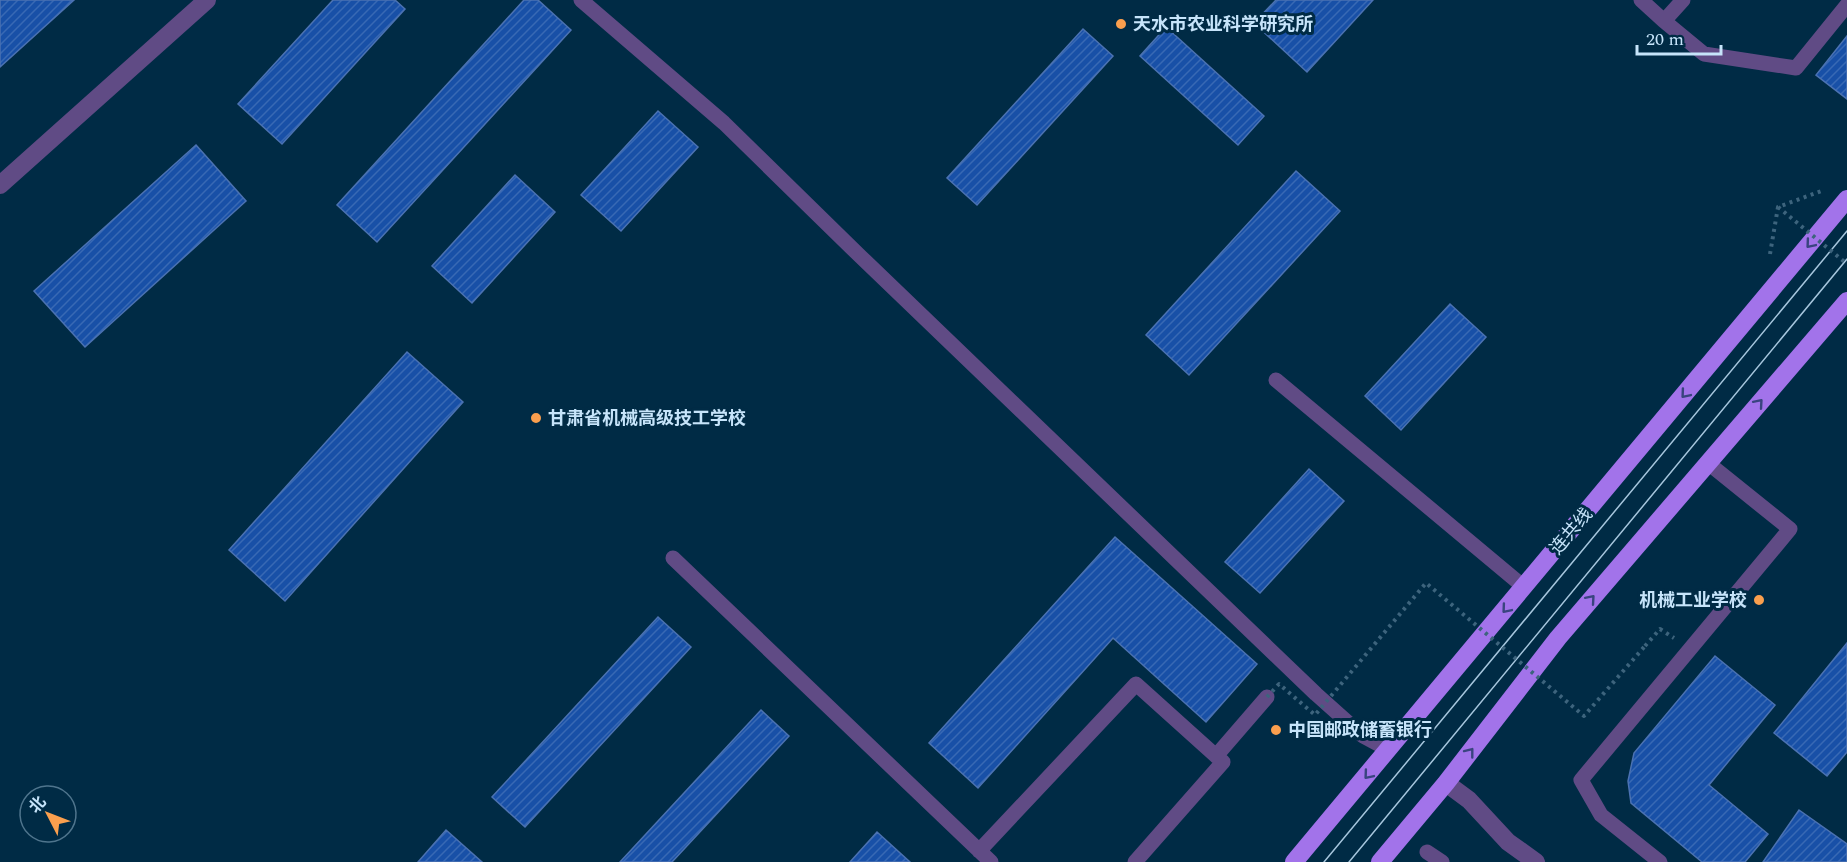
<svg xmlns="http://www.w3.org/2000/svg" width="1847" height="862" viewBox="0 0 1847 862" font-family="Spectral,'Noto Sans SC',serif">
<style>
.building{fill:url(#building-hatch);stroke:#4b72b2;stroke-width:1.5}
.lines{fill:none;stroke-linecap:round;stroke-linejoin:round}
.path{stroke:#3d647d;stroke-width:4;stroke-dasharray:3 4.5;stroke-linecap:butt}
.service{stroke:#604b85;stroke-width:15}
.minor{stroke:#604b85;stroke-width:18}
.trunk{stroke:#a273ea;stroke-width:18}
.tram{stroke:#a6c6dd;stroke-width:1.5}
.path-bridge{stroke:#3d647d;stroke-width:4;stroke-dasharray:3 4.5;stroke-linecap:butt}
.oneway{stroke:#39447f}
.poi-dot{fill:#fa9f4e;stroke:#002b45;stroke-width:2}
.labels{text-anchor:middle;stroke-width:6;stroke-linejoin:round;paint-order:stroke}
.poi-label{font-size:18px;font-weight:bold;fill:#c6e4fa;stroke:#002b45;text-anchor:start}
.street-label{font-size:18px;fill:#c6e4fa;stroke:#002b45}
</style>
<defs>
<pattern id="building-hatch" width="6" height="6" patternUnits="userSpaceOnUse" patternTransform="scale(1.5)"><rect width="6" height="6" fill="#1850a7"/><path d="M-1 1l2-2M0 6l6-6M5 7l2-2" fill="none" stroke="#3869b4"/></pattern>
</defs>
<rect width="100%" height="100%" fill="#002b45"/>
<path class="building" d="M0,0h74l-74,67z
M333,0h62l10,9 -123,135 -44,-40z
M524,0h14l33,30 -194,212 -40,-37z
M1276,0h97l-66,72 -53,-49z
M1166,27l98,89 -26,29 -98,-89z
M1083,29l30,27 -136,149 -30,-27z
M1847,36v63l-31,-24z
M658,111l40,36 -77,84 -40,-36z
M196,145l50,56 -161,146 -51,-56z
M1296,171l44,40 -151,164 -43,-40z
M515,175l40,37 -83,91 -40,-37z
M1450,304l36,33 -85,93 -36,-34z
M407,352l56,50 -178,199 -56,-51z
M1309,469l35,32 -84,92 -35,-31z
M1115,537l142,127 -51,58 -93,-84 -135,150 -49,-45z
M658,617l33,30 -166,180 -33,-30z
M1847,643v109l-20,24 -53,-43z
M1715,656l60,49 -66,80 59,49 -23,28h-43l-71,-59 -3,-22 6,-28z
M761,710l28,26 -117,126h-52z
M1799,810l48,34v18h-84z
M446,830l36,32h-64z
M877,832l33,30h-60z"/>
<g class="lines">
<path class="path" d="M1770,254l8,-47 46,-17
M1645,646l15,-17 14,9"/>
<path class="service" d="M581,0l143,123 137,134 455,437 47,42 26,14
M1641,0l23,21 19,-21
M1664,21l40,33 92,14 51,-63
M1276,380l248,207
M673,558l318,304
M979,851l157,-167 80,72
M1427,852l15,10
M1135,862l88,-100 -7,-6 51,-59
M1660,862l-59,-47 -20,-35 209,-251 -82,-66"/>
<path class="minor" d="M0,185l207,-185
M1446,783l23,17 39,42 28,20"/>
<path class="trunk" d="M1294,862l553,-663
M1380,862l66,-79 112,-145 289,-337"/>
<path class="tram" d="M1324,862l523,-631
M1349,862l498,-603"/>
<path class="path-bridge" d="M1778,207l69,57
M1267,697l12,-13 36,31 111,-132 158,133 61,-70"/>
</g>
<defs><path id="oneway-chevron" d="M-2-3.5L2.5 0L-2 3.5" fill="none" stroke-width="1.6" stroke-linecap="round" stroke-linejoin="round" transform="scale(1.5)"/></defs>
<g class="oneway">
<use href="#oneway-chevron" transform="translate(1810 244) rotate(130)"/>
<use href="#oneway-chevron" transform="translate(1685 394) rotate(130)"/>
<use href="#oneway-chevron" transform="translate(1759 403) rotate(-49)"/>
<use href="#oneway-chevron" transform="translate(1591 599) rotate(-49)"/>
<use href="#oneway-chevron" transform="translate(1506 609) rotate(130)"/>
<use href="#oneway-chevron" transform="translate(1470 752) rotate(-52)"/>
<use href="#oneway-chevron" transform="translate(1368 775) rotate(130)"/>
</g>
<g class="poi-dot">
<circle cx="1121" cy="24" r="6"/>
<circle cx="536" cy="418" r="6"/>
<circle cx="1759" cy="600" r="6"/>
<circle cx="1276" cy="730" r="6"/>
</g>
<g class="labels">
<g class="poi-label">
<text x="1133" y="30">天水市农业科学研究所</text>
<text x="548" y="424">甘肃省机械高级技工学校</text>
<text x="1747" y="606" text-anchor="end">机械工业学校</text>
<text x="1288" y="736">中国邮政储蓄银行</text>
</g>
<g class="street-label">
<text transform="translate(1571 531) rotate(-50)" y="6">连共线</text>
</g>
</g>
<g transform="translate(48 814) rotate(312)"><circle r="28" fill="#002b45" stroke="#4f758d" stroke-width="1.5"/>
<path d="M0-4.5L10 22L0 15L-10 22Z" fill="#fa9f4e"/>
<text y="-9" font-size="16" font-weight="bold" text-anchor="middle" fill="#c6e4fa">北</text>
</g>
<path d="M1637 45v9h84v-9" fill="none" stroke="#c6e4fa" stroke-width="3"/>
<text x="1646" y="45" font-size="18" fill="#c6e4fa" stroke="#002b45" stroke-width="4.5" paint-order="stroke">20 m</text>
</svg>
